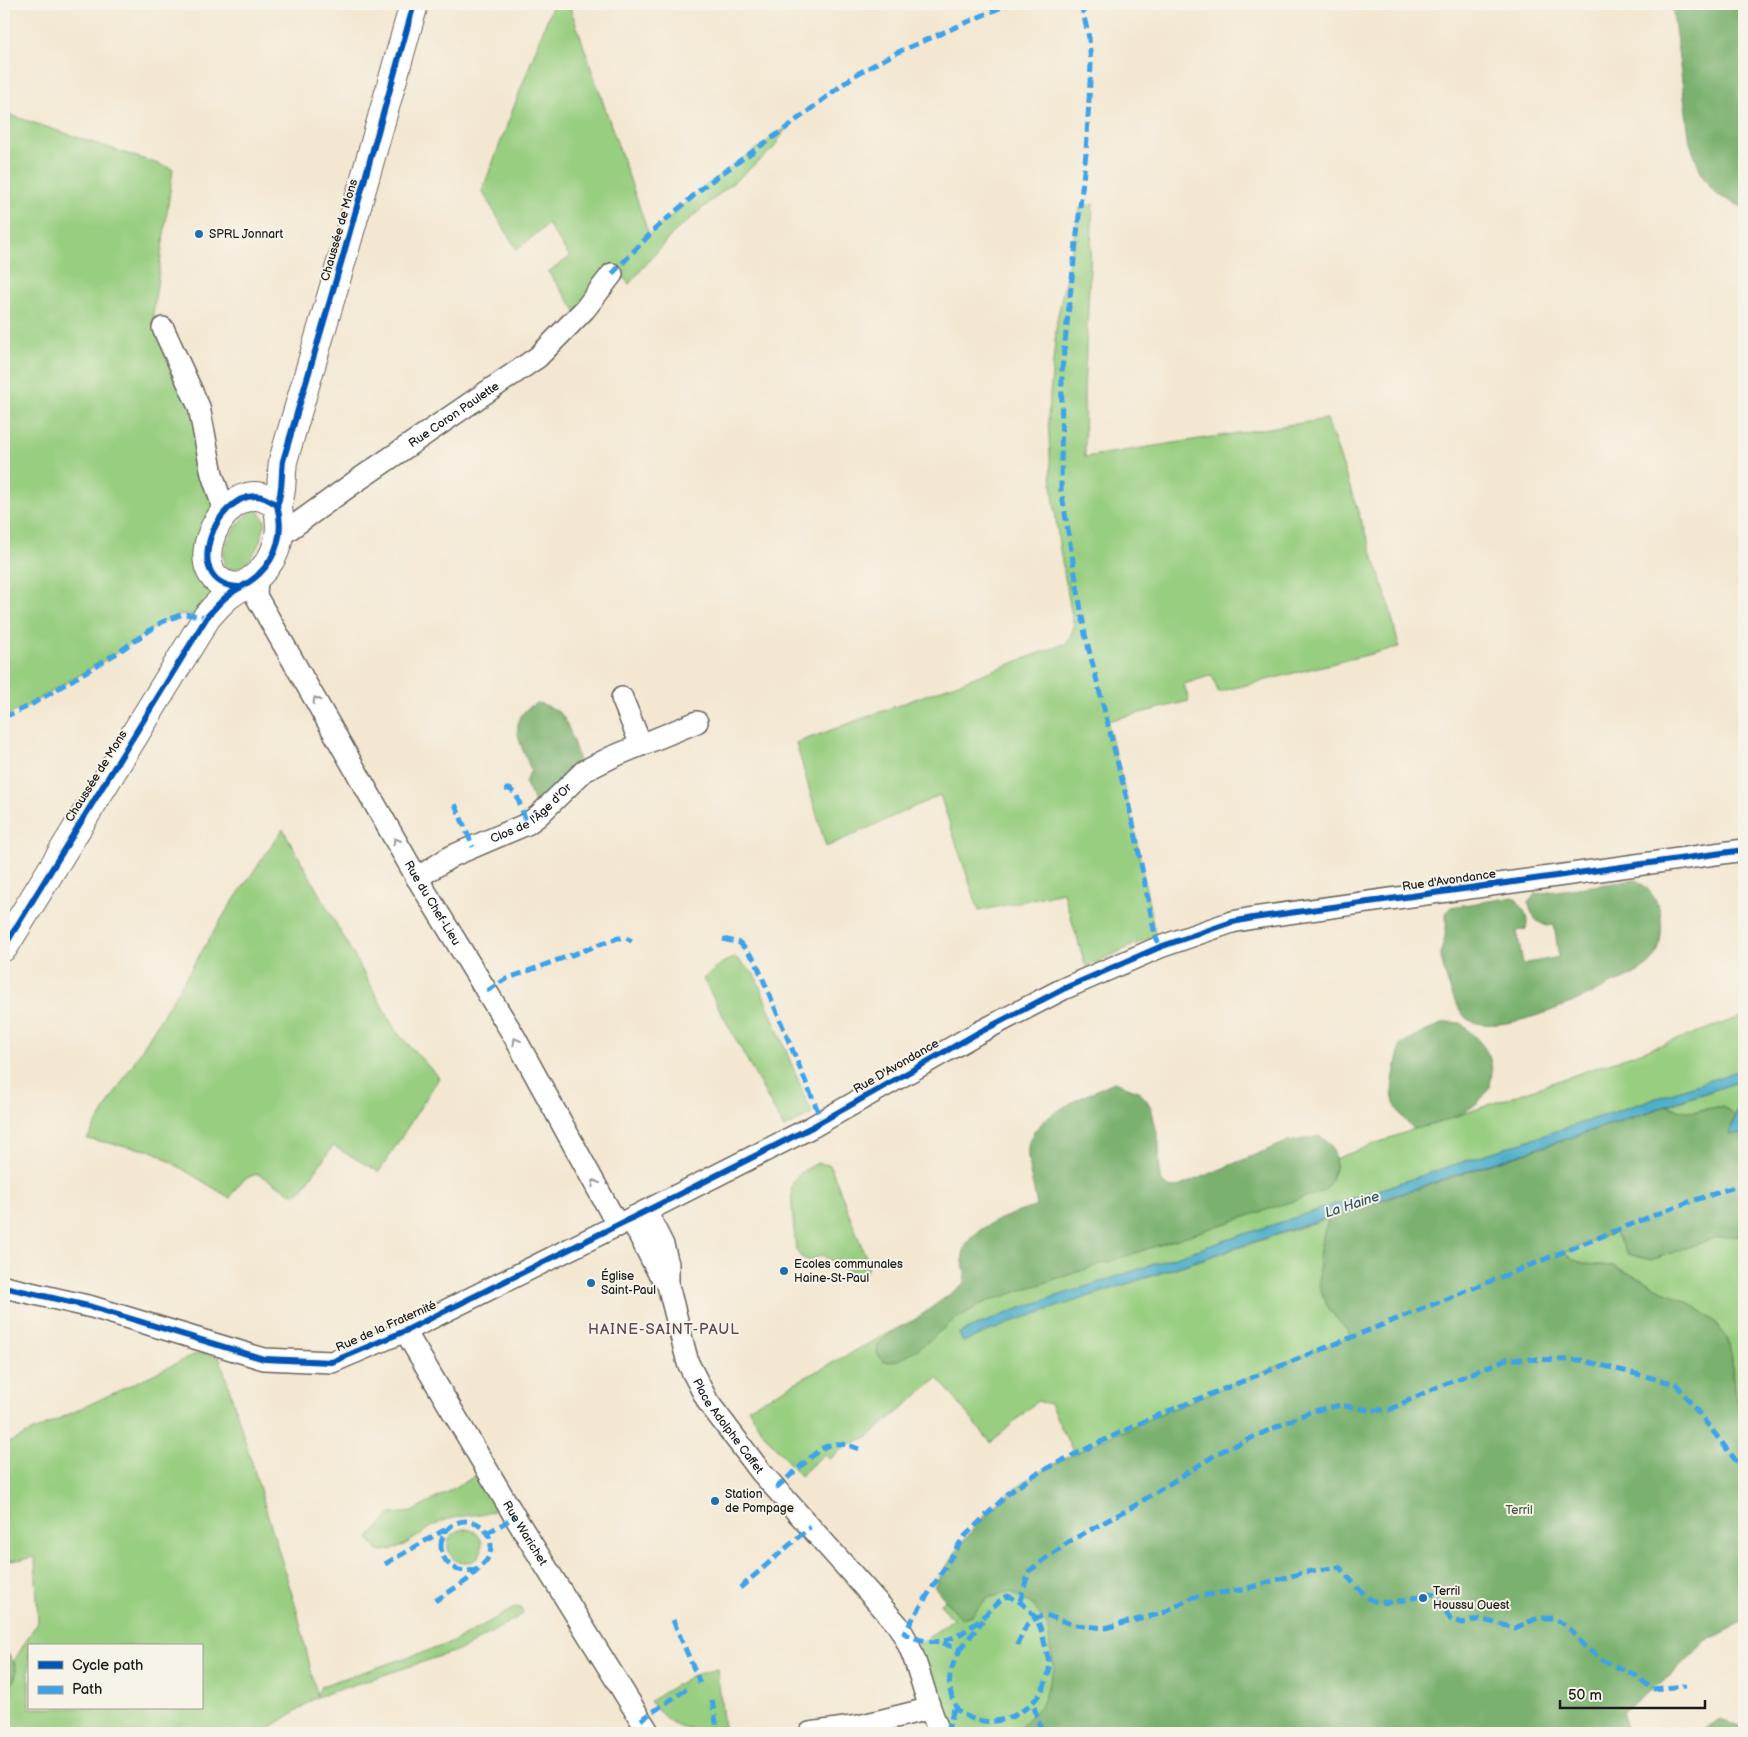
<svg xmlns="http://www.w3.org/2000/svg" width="1748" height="1737" viewBox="0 0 1748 1737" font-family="'Balsamiq Sans',sans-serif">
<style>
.green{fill:#98ce80;stroke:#5a754e;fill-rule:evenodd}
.forest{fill:#7ab16e;stroke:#4b6645}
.water{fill:#4baeca;stroke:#346573}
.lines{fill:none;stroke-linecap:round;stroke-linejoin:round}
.minor-casing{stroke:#67635b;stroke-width:24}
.primary-casing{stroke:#67635b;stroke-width:30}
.minor{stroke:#fff;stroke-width:21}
.primary{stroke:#fff;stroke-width:28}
.quiet{stroke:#3da2ea;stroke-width:5;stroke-dasharray:10 5;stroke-linecap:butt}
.cycleway-casing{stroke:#f7f3e8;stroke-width:9}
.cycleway{stroke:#0057b8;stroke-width:6}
.oneway{stroke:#999}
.poi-dot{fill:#1f6fb2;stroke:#f7f3e8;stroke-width:2}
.labels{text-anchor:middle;stroke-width:4;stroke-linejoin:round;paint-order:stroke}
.street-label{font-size:12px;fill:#1c1c1c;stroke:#f7f3e8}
.poi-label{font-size:12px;fill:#1c1c1c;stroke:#f7f3e8;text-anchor:start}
.park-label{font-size:12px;fill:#475a3f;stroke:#f7f3e8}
.water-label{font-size:14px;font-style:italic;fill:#2f5662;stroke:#f7f3e8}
.quarter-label{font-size:15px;letter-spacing:1px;fill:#5e4953;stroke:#f7f3e8}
</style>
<rect width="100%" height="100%" fill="#f7f3e8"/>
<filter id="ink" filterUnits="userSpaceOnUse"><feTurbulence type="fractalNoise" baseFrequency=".02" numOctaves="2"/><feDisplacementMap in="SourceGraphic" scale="10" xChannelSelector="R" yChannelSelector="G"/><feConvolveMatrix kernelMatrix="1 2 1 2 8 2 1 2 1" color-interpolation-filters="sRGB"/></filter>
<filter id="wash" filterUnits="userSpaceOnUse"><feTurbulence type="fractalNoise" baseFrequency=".0096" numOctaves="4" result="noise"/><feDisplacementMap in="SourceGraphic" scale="20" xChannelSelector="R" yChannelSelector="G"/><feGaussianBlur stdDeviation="1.12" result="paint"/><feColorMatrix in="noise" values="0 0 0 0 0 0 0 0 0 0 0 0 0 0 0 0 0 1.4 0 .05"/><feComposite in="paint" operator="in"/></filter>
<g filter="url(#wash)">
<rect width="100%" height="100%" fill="#f3e7d1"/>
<path class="green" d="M553,4h16l80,231 58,-51 79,-56 -13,21 -100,84 -44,51 -6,-7 -11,-3 -33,41 -31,-43 22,-15 -22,-33 -31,26 -35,-59z
M4,113l169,56 -20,145 10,14 49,146 1,121 -6,22 -24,-3 -21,8 -45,31 -88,52 -25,12z
M1093,204l-9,188 1,65 242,-38 61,182 11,46 -181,45 -6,-17 -28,9 5,17 -82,20 26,102 22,112 -69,32 -23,-75 -84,19 -39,-116 -114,52 -30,-104 271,-100 7,-16 -15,-82 -8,-69 -3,-60 9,-96 23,-112z
M254,509l5,2 6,10c-2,17 -15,52 -37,47l-4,-3c-4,-19 15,-46 30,-56z
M283,829l113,202 43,47 -60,94 -46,-26 -32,45 -8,3 -35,-20c-16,4 -20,10 -28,24l-77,-47 -66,-12 140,-229z
M735,957l20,18 57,139 -28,14 -81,-149 19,-16z
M1744,1016v53l-729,241 -56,23 4,9 54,-22 312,-102c-10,27 -17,60 -2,87 6,11 17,21 24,31l-202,83 -75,35 -24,-50 -13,-3 -46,42 -53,-65 -70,59 -21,8 -17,14 -6,-5 -24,22 -39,-46 -13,-22 146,-78 -16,14 76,-24 29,-17 352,-132v-12l79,-30 17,-4z
M1744,1080v27l-6,2 -4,7 -11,-10 -33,6 -23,-6z
M818,1163l12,2 39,100 -5,10h-10l-32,-20 -13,6 -8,-4 -5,-7c-1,-13 -6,-53 -4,-64 3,-12 16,-18 26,-23z
M1614,1232l14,22 23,6 66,-23 27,-1v179l-10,-23 -2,-32 -18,-39 -21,-16 -79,-39 -31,-2 -20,-11z
M200,1352l20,6 77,253 20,85 4,-10 130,-43 65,-36 5,1 2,6 -58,34 -148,49 -55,36h-258v-46l9,-5 4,-10 -3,-11 24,-40 -3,-64 -31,5v-117zM29,1646h172v62h-172z
M477,1475l19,32 -4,5c-14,3 -30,3 -43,7 -25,7 -43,34 -71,32l-9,-13 22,-24 21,-2z
M448 1546a17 17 0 1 1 34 0a17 17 0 1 1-34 0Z
M1011,1592l22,13 14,19 7,46 -13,35 -21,22 -11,6h-69l-28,-83 41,-31 -13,-15 5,-4 15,18 12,-3 15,-17z
M717,1669l7,58c-39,3 -49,5 -74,-26l41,-25z"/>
<path class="forest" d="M1672,4h72v204l-28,-14 -13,-17 -13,-34z
M537,703c8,1 19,6 25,12 6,8 16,39 17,49l-38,39h-6l-10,-21 6,-12c-10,-26 -27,-52 6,-67z
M1636,880c14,8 24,23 25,40 1,13 0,33 -11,43 -10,10 -26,16 -40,22 -29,14 -114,55 -144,33 -11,-10 -24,-49 -25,-63 0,-6 3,-13 4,-19 2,-7 1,-15 1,-23l6,-6 62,-10c8,9 16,20 12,32l-9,2 6,33 36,-7 -5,-32c-16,2 -23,-8 -25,-23l6,-8z
M1445,1022l16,1c9,9 23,21 28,33 16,49 -40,65 -75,73 -34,-30 -19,-47 -14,-85z
M1114,1082l24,9 8,8 6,12 7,32 1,34 3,6 8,5 9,-2 104,-43 35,-7c4,3 10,7 12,10 9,15 2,34 -7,45l-341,112c-10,6 -21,11 -30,18 -18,13 -47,44 -69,41l-7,-8 1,-10 16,-14 22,-11 49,-36c2,-10 -3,-17 -2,-27 3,-30 51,-42 74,-50 -3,-19 -10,-38 -9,-58 1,-30 61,-54 86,-66z
M1667,1106l23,6 33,-6 11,10 -4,18 14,-1v103l-27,1 -66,23 -23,-6 -14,-22 -51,21 20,11 31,2 79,39 21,16 14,18 4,21 2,32 10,23v207l-38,19 -35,35 -47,34 2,23h-617l11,-6 21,-22 13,-35 -7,-46 -14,-19 -22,-13 -24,6 -15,17 -12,3 -26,-32c22,-35 43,-68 76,-94 32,-25 70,-41 106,-58 77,-36 157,-66 235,-98 -7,-11 -18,-20 -24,-31 -15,-27 -8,-60 2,-87z
M4,1649c10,12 15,19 9,33l-9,5z
M1720,1719l19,6 5,8h-47z"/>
<path class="water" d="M1744,1069v11l-727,240 -54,22 -4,-9 56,-23z
M1744,1107v26l-15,1 9,-25z"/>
</g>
<g filter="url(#ink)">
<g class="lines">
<g class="minor-casing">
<g id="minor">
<path d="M163,328l36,79 13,67 13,39"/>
<path id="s1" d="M280,536l75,-54 183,-125 47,-48 27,-35"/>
<path id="s2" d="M257,576l-1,20 161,282 97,158 104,190"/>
<path d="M622,698l19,47"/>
<path id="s3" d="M417,878l35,-22 75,-32 11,-8 46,-45 28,-14 85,-35"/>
<path id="s4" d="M646,1211l17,34 5,19v21l20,78 20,39 53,70 136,152c22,32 26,74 43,109"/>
<path d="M631,1219l26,51 9,12"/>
<path d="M4,1287l88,20 172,52 68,3 73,-31 253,-126 154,-78 164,-93 87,-45 97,-42 72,-25 21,-4 491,-68"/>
<path id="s5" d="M405,1331l110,186 134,216"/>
<path d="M810,1733l49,-7 69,-17"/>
</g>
</g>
<g class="primary-casing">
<path id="primary" d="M277,505c6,-13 4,-30 6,-44l60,-205 71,-252
M4,947l203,-330c6,-7 12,-14 19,-20 9,-8 23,-13 32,-22 20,-19 26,-44 19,-70 -6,-4 -14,-9 -21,-9 -41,-1 -76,87 -18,91"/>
</g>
<use href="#minor" class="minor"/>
<use href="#primary" class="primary"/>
<path class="quiet" d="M1081,4l8,34 2,27 -5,88 -24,216 -1,120 24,145 48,189 22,112 5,12
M612,274l42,-44 53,-46 79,-56 69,-53 41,-22 113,-49
M4,717l25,-11 88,-53 45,-31 21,-8 24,3
M505,789h5l7,7 10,28
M455,804l18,43
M723,939l17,4 15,17 67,161
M487,991l19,-12 112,-41h8l6,3
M776,1488l43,-38c16,-9 24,-7 40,-1
M441 1546a25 25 0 1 1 50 0a25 25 0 1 1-50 0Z
M487,1533l28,-16
M385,1564l61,-35
M740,1588l70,-61
M435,1601l31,-20 13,-12
M1020,1601l9,-30 41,-30 64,-35 86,-54 90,-40 30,-7 29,5h20l39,-19 79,-32 74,1 95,24 68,87
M673,1620l27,63
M943,1643l17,7c-12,21 -15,38 -2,60 30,27 84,3 91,-39 1,-9 -3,-21 -5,-30 -4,-22 -15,-36 -36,-45 -10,4 -13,10 -21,17 -26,24 -48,39 -83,20l59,-95 46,-45 25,-18 35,-18 80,-38 528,-213 67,-22
M1017,1645l9,-19 10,-8 10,-3 28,10 31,3 58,-15 30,-16 48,-7 64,-18 34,-5c9,9 23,28 33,33 14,7 45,-3 59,-7l7,5 13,22 12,3 17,-4 35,9 23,-10h16l17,12 13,16 18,14 35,16 15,13 34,-3
M960,1650l23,-30
M712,1700l6,33
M1034,1707l8,26
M641,1720l47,-32
M947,1733l8,-28"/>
<g class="cycleway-casing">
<path id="cycleway" d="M277,505c6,-13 4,-30 6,-44l60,-205 71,-252
M4,947l203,-330c6,-7 12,-14 19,-20 9,-8 23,-13 32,-22 20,-19 26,-44 19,-70 -6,-4 -14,-9 -21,-9 -41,-1 -76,87 -18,91
M4,1287l88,20 172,52 68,3 73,-31 253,-126 154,-78 164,-93 87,-45 97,-42 72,-25 21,-4 491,-68"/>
</g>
<use href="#cycleway" class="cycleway"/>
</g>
<defs><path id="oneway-chevron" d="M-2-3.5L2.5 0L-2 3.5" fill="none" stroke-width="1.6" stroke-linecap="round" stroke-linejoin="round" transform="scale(1.25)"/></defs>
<g class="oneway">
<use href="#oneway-chevron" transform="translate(316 700) rotate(-120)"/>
<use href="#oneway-chevron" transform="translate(396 841) rotate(-120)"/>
<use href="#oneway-chevron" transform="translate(516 1041) rotate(-119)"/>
<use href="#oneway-chevron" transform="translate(595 1183) rotate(-118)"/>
</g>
</g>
<g class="poi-dot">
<circle cx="199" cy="234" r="5"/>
<circle cx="784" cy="1271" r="5"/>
<circle cx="591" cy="1283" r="5"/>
<circle cx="715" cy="1501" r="5"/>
<circle cx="1423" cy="1598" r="5"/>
</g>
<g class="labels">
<g class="street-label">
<text transform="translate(339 230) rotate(-74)" y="4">Chaussée de Mons</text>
<text dy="4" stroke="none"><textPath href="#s1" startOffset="212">Rue Coron Paulette</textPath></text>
<text transform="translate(96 776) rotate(-58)" y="4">Chaussée de Mons</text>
<text dy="4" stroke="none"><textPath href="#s3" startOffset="132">Clos de l'Âge d'Or</textPath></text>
<text transform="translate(1449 880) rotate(-8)" y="4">Rue d'Avondance</text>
<text dy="4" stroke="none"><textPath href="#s2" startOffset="374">Rue du Chef-Lieu</textPath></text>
<text transform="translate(896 1066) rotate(-30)" y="4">Rue D'Avondance</text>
<text transform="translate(386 1326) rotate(-24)" y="4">Rue de la Fraternité</text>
<text dy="4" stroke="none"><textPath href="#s4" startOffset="234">Place Adolphe Caffet</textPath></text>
<text dy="4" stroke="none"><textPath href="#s5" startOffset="235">Rue Warichet</textPath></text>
</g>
<g class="poi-label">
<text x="209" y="238">SPRL Jonnart</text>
<text x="794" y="1268">Ecoles communales<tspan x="794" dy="14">Haine-St-Paul</tspan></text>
<text x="601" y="1280">Église<tspan x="601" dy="14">Saint-Paul</tspan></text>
<text x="725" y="1498">Station<tspan x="725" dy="14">de Pompage</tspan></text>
<text x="1433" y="1595">Terril<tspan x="1433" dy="14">Houssu Ouest</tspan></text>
</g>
<g class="park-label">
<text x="1519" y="1514">Terril</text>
</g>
<g class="water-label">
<text transform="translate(1352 1204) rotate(-18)" y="5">La Haine</text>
</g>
<g class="quarter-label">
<text x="664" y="1334">HAINE-SAINT-PAUL</text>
</g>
</g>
<rect width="1748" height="1737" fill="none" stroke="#f7f3e8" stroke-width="20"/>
<rect x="28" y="1644" width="175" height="65" fill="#f7f3e8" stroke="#9f9d96"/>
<rect x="38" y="1661" width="25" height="8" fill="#0057b8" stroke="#9f9d96"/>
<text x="72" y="1670" font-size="15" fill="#1c1c1c">Cycle path</text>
<rect x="38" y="1686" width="25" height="8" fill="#3da2ea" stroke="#9f9d96"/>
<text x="72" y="1694" font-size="15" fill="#1c1c1c">Path</text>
<path d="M1560 1700v8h145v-8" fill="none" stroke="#1c1c1c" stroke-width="2.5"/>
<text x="1568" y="1700" font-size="15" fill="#1c1c1c" stroke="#f7f3e8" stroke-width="4" paint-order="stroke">50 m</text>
</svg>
